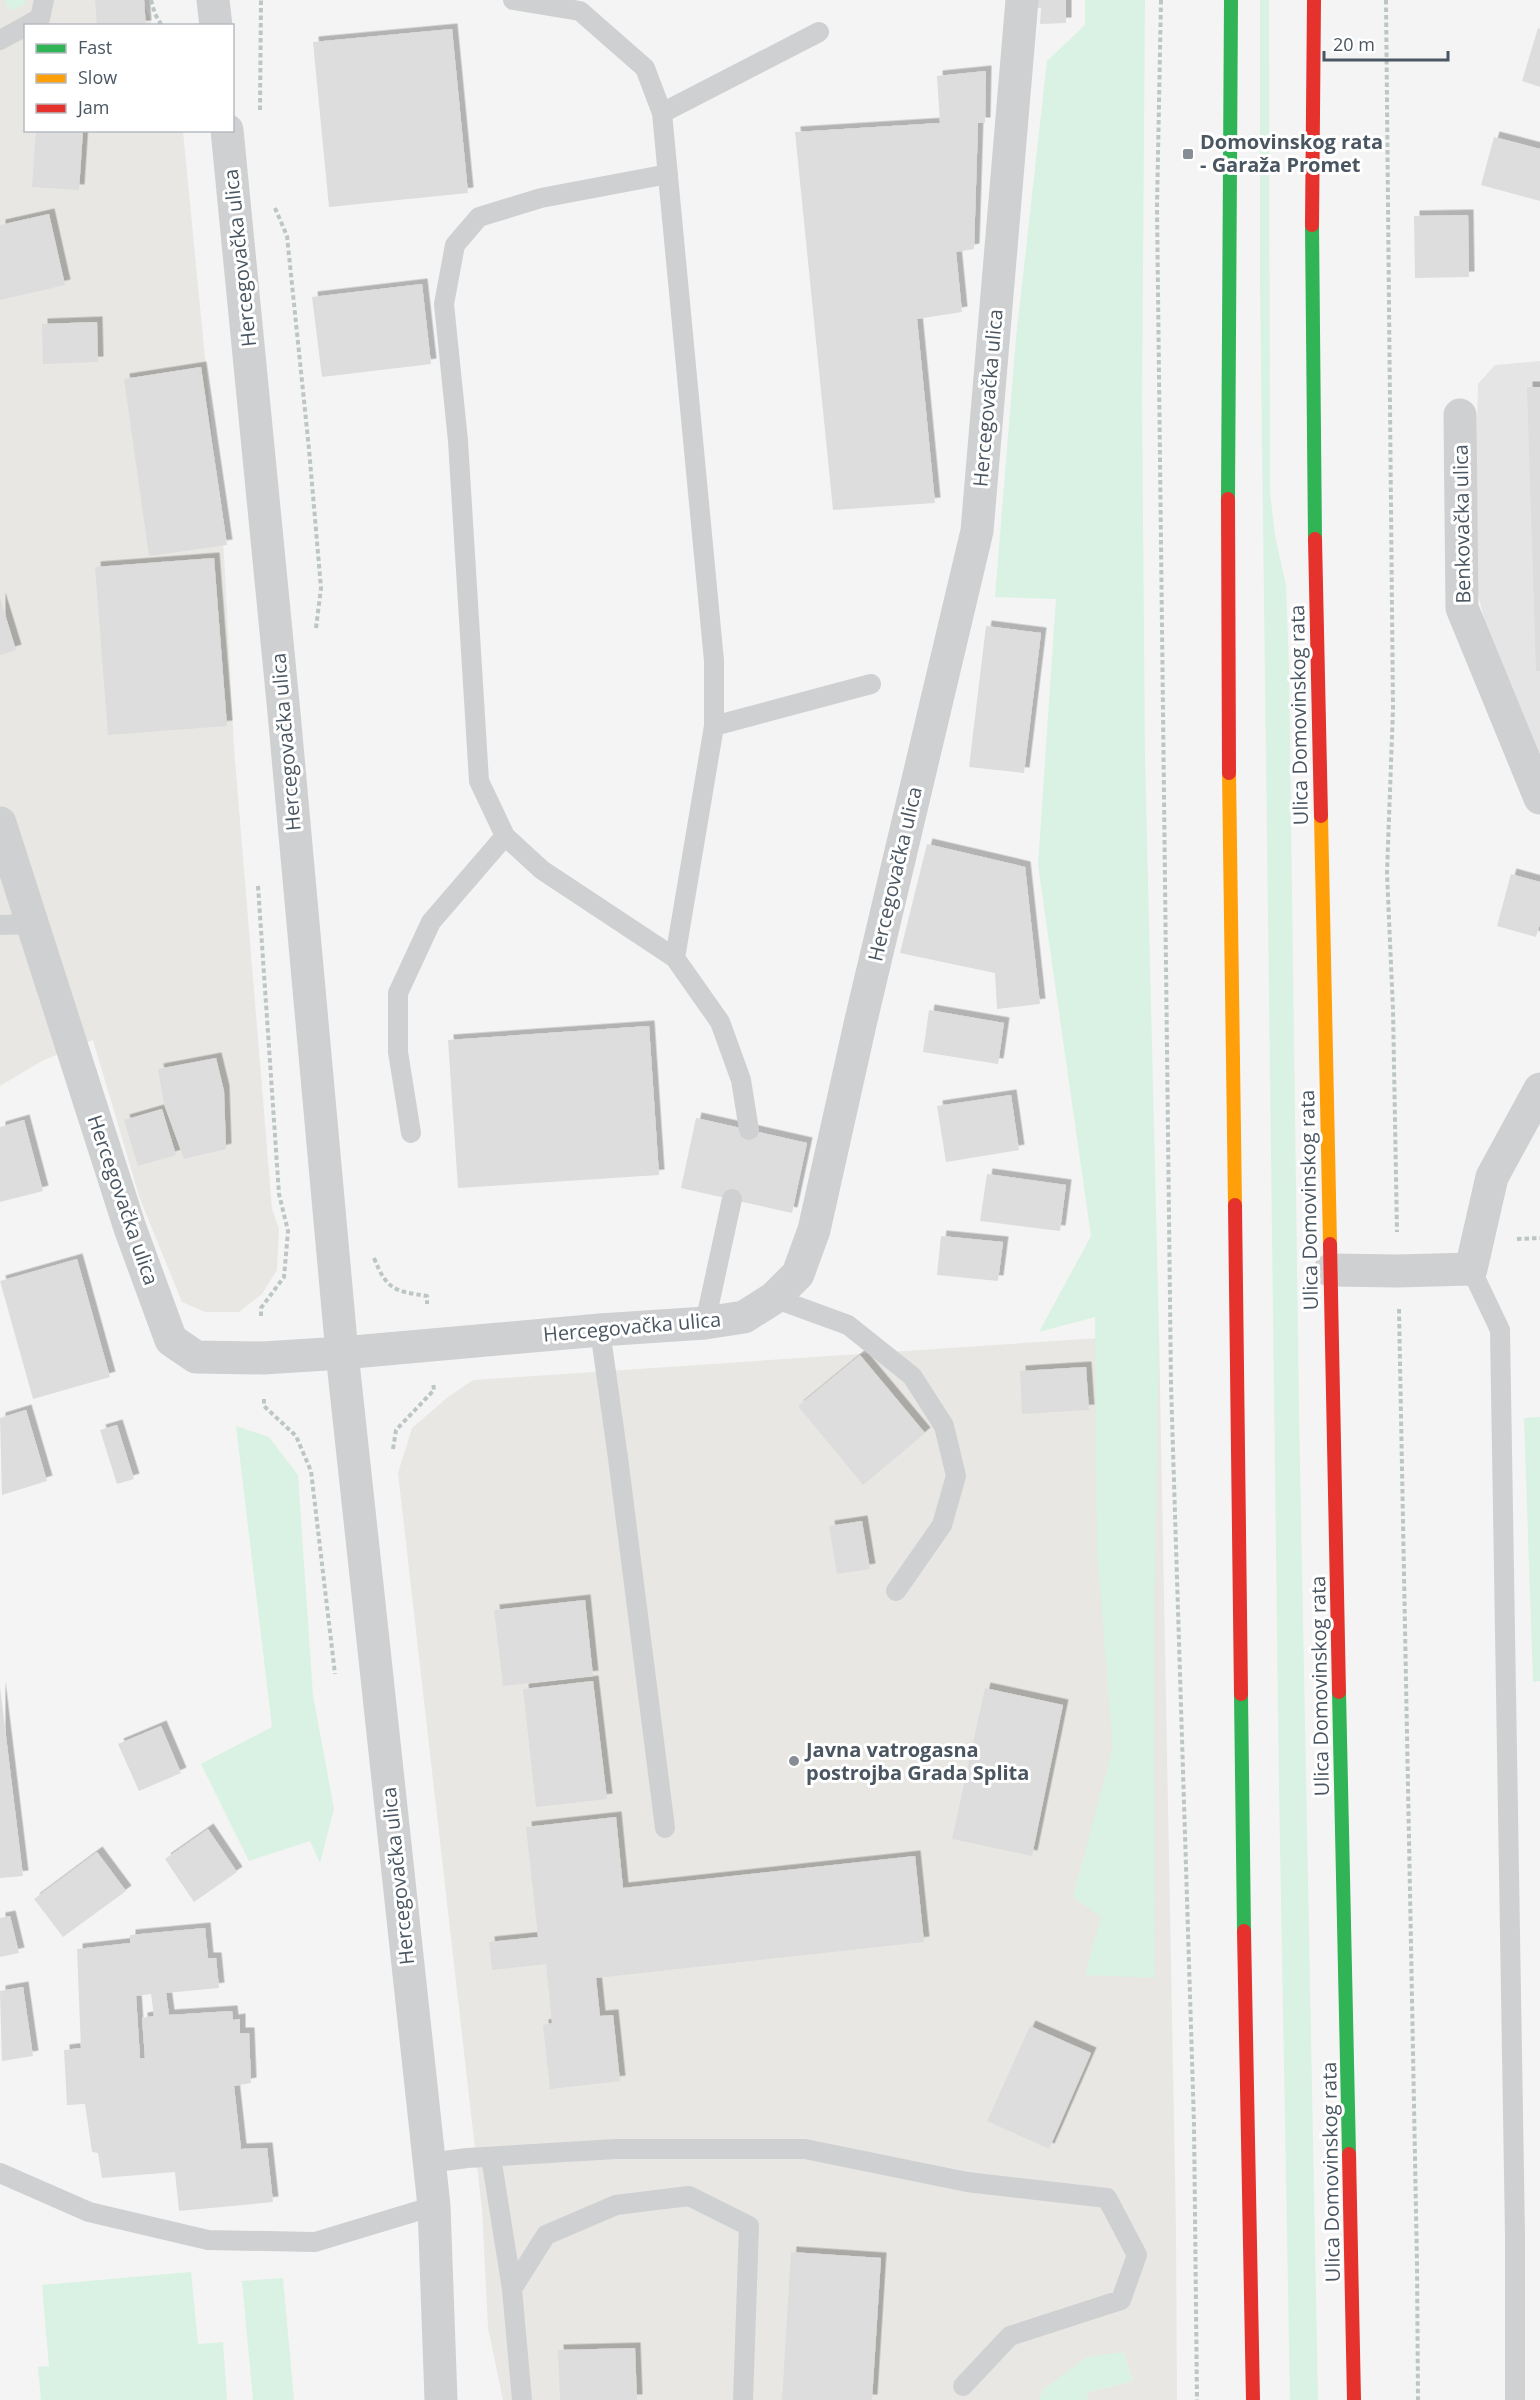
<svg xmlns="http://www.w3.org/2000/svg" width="1540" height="2400" viewBox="0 0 1540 2400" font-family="'Open Sans',sans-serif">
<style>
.commercial{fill:#e8e7e3}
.education{fill:#e6e5e6}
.green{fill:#d9f2e3}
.building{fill:#ddddde;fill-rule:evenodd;filter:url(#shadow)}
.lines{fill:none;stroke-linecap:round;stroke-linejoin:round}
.path{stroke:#bcc7c4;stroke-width:4;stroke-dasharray:4.5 3;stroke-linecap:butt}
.lane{stroke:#ced0d2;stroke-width:20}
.street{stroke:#ced0d2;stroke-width:33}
.fast{stroke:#30b455;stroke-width:14}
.slow{stroke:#ff9f0a;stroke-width:14}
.jam{stroke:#e5322d;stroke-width:14}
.poi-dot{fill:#868d94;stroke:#fff;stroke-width:2}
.labels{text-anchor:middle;stroke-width:6;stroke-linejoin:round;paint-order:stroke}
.poi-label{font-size:20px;font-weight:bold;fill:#4a5661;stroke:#fff;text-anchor:start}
.street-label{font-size:20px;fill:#4a5661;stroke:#fff}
</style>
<defs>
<filter id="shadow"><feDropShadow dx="5.5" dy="-5.5" stdDeviation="0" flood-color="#0004"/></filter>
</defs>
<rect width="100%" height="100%" fill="#f4f4f4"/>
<path class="commercial" d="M0,0h142l10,25 -126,1v104l157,1 41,423 10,194 38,461 7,20 -2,41 -15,24 -23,18h-34l-23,-10 -42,-103 -47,-159 -51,21 -42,25z
M1159,1334l17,893 1,173h-90l1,-8 45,-11 -10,-29 -79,37 -6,11h-535l-15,-72 -6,-118 -84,-737 14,-45 36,-31 25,-17z"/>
<path class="education" d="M1540,361v401l-50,-119 -17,-69 5,-190 17,-19z"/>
<path class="green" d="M5,0h20v4l-13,7 -7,-7z
M1085,0h60l-3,400 3,358 14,576 -5,298 1,346 -70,-3 16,-58 -28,-20 40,-149 -16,-197 -2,-234 -56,15 52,-96 -53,-371 18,-266 -61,-2 21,-259 31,-277 38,-36z
M1260,0h9l1,492 5,44 11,49 3,83 10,745 19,987h-28l-11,-612 -19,-1506z
M1540,1417v264l-7,1 -9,-264z
M236,1426l33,11 29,38 15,220 21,114 -14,54 -10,-22 -61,20 -48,-97 71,-37z
M191,2272l7,72 25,-2 4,58h-186l-3,-33 11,-1 -7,-81z
M283,2278l11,122h-41l-11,-119z
M1123,2352l10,29 -45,11 -1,8h-49l6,-11 43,-32z"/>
<path class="building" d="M95,0h49l2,26h-49z
M1034,0h32v23l-26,1 1,-16h-7z
M1538,28l2,1v58l-18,-6z
M452,29l16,164 -139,14 -16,-165z
M986,71l-1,52h-7l-4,126 -18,3 6,60 -45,7 18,184 -102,7 -38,-378 145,-9 -3,-47z
M36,130h47l-4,60 -47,-3z
M1494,137l46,12v52l-59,-16z
M49,214l16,71 -65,15v-75z
M1468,215l1,62 -54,1 -1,-62z
M422,284l9,80 -109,13 -10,-80z
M97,322l1,40 -55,2 -1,-40z
M201,367l26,178 -78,11 -25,-177z
M1527,387h13v284h-4z
M214,558l13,168 -119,9 -13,-168z
M0,598l16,52 -16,5z
M986,626l55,7 -17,140 -55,-6z
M927,844l98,23 15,137 -43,5 -2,-36 -95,-20z
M1511,874l29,8v42l-4,13 -39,-11z
M929,1010l75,13 -6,41 -75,-12z
M649,1026l10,149 -201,13 -10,-148z
M216,1058l8,33 2,58 -42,10 -20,-55 -6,-35z
M1011,1095l8,55 -73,12 -9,-56z
M162,1109l14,46 -38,11 -14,-46z
M696,1118l111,25 -15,70 -111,-25z
M24,1120l19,71 -43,11v-75z
M987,1174l79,11 -6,46 -80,-10z
M941,1236l62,6 -5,39 -61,-6z
M77,1259l33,118 -77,22 -33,-118z
M860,1355l65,78 -62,52 -65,-79z
M1086,1367l3,43 -67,4 -2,-43z
M26,1410l21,71 -45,14 -2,-77z
M117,1425l17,54 -17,5 -17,-54z
M862,1521l8,48 -33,5 -8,-48z
M585,1600l8,76 -90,10 -9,-76z
M593,1681l14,118 -71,8 -13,-118z
M0,1687l23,189 -23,2z
M985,1688l78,17 -31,151 -80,-17z
M161,1726l20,47 -42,18 -21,-47z
M616,1817l7,71 292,-32 9,86 -328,36 4,38 13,-1 7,66 -70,8 -7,-64 9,-2 -6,-59 -54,6 -3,-28 49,-5 -12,-110z
M208,1829l29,43 -43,30 -29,-43z
M97,1852l29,39 -63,46 -29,-38z
M10,1916l9,37 -19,4v-39z
M205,1928l3,30h8l3,30 -53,5 3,22 63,-4 1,9 7,-1v14h9l2,50 -17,3 7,63 26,-1 6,54 -94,9 -4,-39 -73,6 -4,-25 -6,-1 -7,-48 -18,1 -3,-55 17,-2 -4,-99 53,-6v-8zM151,1994l3,22 -12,2 3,40h-5l-4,-62z
M23,1987l10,69 -31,5 -2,-70z
M1030,2026l61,27 -42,96 -62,-28z
M791,2252l90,6 -9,142h-90z
M635,2348l2,52h-77l-2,-50z"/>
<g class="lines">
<path class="path" d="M151,0l4,14 7,12
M1161,0l-4,207 14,1178 23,739 3,276
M1386,0l7,709 -6,164 6,137 4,222
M260,110l1,-110
M275,208l12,28 22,213 12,139 -5,40
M258,886l21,308 9,37 -4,46 -23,31v9
M1517,1239l23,-1
M374,1258c13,32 20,33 53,38v8
M1399,1309l18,955 1,136
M264,1399v7l32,30 15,35 24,203
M393,1449l3,-19 38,-40 -1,-8"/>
<path class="lane" d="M513,0l67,11 65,57 17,45 52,548v65l-39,232 45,64 21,58 8,50
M26,26l14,-8 4,-18
M0,40l26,-14
M662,113l157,-81
M668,174l-127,24 -62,19 -24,28 -11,59 14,137 21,340 26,55 37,34 133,88
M714,726l157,-42
M0,925l33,-1
M411,1133l-13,-81v-59l33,-71 74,-86
M1471,1269l29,61 15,904v166
M774,1298l74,27 64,51 32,50 12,50 -14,49 -46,66
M705,1323l27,-124
M600,1330l18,128 47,370
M491,2157l21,132 10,111
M429,2163l38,-5 149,-9h189l162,33 140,16 30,57 -16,45 -111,36 -47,50
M0,2173l89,39 119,28 107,2 119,-36
M512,2289l34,-54 70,-30 73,-9 60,30 -6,174"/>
<path class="street" d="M213,0l3,26
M227,130l57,583 58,640 92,853 7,194
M1460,415l2,193 78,190
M0,823l130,405 41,112 25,17 67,1 79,-5 258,-23 105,-7 39,-6 30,-19 24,-24 16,-44 47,-210 116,-489 45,-531
M1330,1270l68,1 73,-2 21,-92 48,-88"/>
<path class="fast" d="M1312,225l3,314
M1228,499l3,-499
M1339,1692l10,462
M1241,1694l3,237"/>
<path class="slow" d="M1229,773l6,432
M1321,816l9,428"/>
<path class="jam" d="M1312,225l2,-225
M1228,499l1,274
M1315,539l6,277
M1235,1205l6,489
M1330,1244l9,448
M1244,1931l9,469
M1349,2154l5,246"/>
</g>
<g class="poi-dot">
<rect x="1182" y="148" width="12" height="12" rx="3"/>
<circle cx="794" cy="1761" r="6"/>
</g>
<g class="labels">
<g class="poi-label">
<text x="1200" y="149">Domovinskog rata<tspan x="1200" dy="23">- Garaža Promet</tspan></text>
<text x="806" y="1757">Javna vatrogasna<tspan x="806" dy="23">postrojba Grada Splita</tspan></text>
</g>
<g class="street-label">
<text transform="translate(240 258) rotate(-96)" y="7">Hercegovačka ulica</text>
<text transform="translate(988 398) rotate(-85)" y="7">Hercegovačka ulica</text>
<text transform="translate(1462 524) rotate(-91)" y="7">Benkovačka ulica</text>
<text transform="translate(1299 715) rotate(-91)" y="7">Ulica Domovinskog rata</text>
<text transform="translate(286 742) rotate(-95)" y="7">Hercegovačka ulica</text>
<text transform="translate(895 874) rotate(-77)" y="7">Hercegovačka ulica</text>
<text transform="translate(123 1200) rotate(71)" y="7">Hercegovačka ulica</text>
<text transform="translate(1309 1200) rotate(-91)" y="7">Ulica Domovinskog rata</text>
<text transform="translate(632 1327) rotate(-5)" y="7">Hercegovačka ulica</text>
<text transform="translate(1320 1686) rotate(-91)" y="7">Ulica Domovinskog rata</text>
<text transform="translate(398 1876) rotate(-96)" y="7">Hercegovačka ulica</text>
<text transform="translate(1331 2172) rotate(-91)" y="7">Ulica Domovinskog rata</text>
</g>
</g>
<rect x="24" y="24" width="210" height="108" fill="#ffffff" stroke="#b7bbc0" stroke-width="1.5"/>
<rect x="36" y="44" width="30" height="9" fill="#30b455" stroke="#b7bbc0" stroke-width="1.5"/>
<text x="78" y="54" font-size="18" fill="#4a5661">Fast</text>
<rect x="36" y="74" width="30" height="9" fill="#ff9f0a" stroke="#b7bbc0" stroke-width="1.5"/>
<text x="78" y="84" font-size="18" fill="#4a5661">Slow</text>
<rect x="36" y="104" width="30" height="9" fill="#e5322d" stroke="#b7bbc0" stroke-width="1.5"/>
<text x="78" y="114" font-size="18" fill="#4a5661">Jam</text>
<path d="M1324 51v9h124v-9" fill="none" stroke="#4a5661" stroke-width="3"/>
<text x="1333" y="51" font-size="18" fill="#4a5661" stroke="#ffffff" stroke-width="4.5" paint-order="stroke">20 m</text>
</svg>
